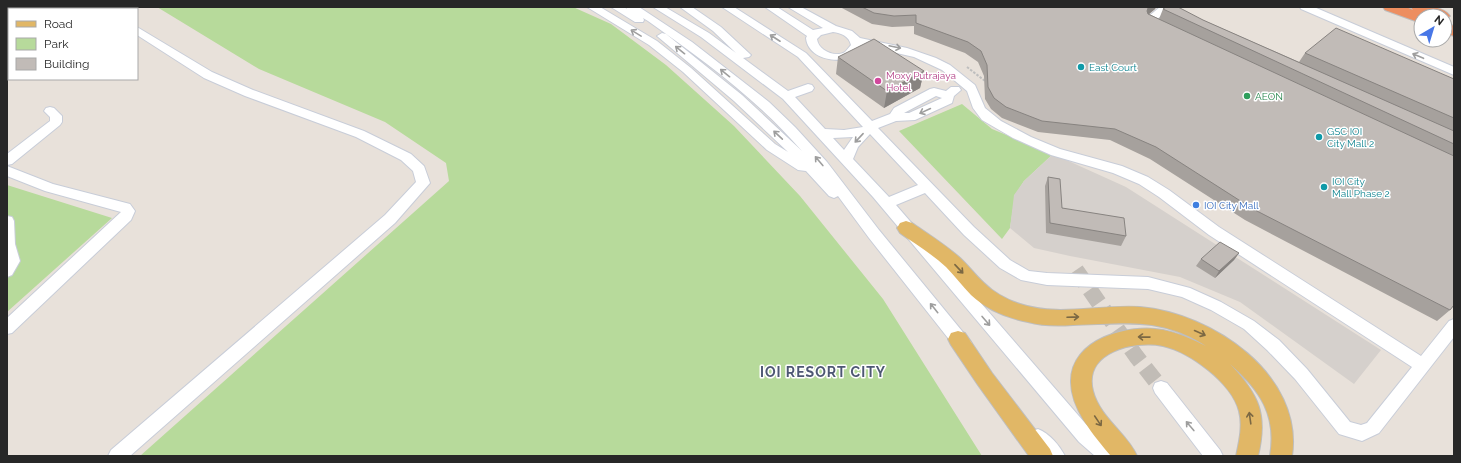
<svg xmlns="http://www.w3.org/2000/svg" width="1461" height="463" viewBox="0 0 1461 463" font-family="Raleway,sans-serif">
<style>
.green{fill:#b7da9b}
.plaza{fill:#d5d0cc}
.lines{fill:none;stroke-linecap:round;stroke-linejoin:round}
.minor-tunnel{stroke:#c1bcb6;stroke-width:16;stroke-dasharray:16 8;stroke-linecap:butt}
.minor-casing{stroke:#c8cdd8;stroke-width:2}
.major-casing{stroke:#bebebe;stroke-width:2}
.highway-casing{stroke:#bebebe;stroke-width:2}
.path{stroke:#bebebe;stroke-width:2;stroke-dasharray:2.5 1.5;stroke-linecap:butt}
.minor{fill:#fff;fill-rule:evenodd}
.major{fill:#e1b766;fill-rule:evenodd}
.highway{fill:#ed8e60;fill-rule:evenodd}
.wall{fill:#a6a19d}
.shaded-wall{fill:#878380}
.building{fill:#c1bbb7;stroke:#878380}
.oneway{stroke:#9e9e9e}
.oneway2{stroke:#7b6843}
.culture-dot{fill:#0f9aa8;stroke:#fff;stroke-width:1.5}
.hotel-dot{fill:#d1479c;stroke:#fff;stroke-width:1.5}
.leisure-dot{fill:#2e9e5b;stroke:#fff;stroke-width:1.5}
.shop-dot{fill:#3f7fe0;stroke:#fff;stroke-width:1.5}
.labels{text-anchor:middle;stroke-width:3;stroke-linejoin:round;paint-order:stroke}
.culture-label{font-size:10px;fill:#0d838f;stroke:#fff;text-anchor:start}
.hotel-label{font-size:10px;fill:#b23c85;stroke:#fff;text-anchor:start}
.leisure-label{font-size:10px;fill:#27864d;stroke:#fff;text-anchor:start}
.shop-label{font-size:10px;fill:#366cbe;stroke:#fff;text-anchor:start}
.district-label{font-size:14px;font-weight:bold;letter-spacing:1px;fill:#4d5773;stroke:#fff}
</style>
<rect width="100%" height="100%" fill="#e8e1da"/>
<path class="green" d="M157,7h416l38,17 55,41 68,61 66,70 83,103 99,157h-842l309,-275 -3,-18 -61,-41 -126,-53z
M962,104l30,25 61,25 -29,27 -9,14 -5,33 -8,11 -103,-108z
M7,185l105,33 -105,94z"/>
<path class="plaza" d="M1053,154l73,33 255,163 -27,34 -114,-82 -60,-25 -110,-21 -36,-8 -24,-20 4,-33 10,-14z"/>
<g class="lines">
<path class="minor-tunnel" d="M1076,270l60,86 25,32"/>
<g class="minor-casing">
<path id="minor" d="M43,7h16l1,2h-16z
M81,7h14l-1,2h-14z
M98,7h12l1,2h-12z
M587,7h13l57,34 34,27 84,76 13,8 -54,-51 -77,-65 5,-3 4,1 76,61 60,56c-44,-51 -99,-91 -154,-130l-5,-3 1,2 -1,2h-8l-24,-15h13l3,2 -1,-2h13l53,35 77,60 26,25 32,35 52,68 92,112 2,5 -2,5 -6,2 -6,-2 -90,-114 -31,-42 -4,2 -5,-2 -23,-25 -8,-1 -31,-20 -84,-78 -34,-27z
M653,7h12l44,26 27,20 -23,-22 -33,-24h12l29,20 30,28 -2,2 -6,1 45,33 20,-7 4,1 2,3 -2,3 -17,6 30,32 19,1 19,-3 -65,-70 -76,-50h12l72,46 66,68 18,-7 4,-6 36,-19 4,-1 12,3 5,-4h8l2,3 -7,6 -2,7 -37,17 -19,1 -18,7 96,99 36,33 19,11 18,2 101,4 42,11 31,14 33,19 25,19 28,29 43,53 11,3 6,-2 45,-56 -203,-132 -50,-38 -20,-13 -26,-11 -62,-18 -38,-17 -31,-18 -9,-12 -6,-17 -25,-21 -28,-13 -52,-12c-2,4 -6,10 -10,12 -17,7 -44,1 -46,-19l1,-2 -42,-29h12l36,23 10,-2 -35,-21h13l35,19 16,5 8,7 47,10 29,10 14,7 25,20 10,23 16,13 30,16 29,12 62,17 26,11 21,13 50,37 202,129 28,-35 5,-2v18l-75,96 -17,8 -23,-7 -44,-55 -28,-29 -23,-21 -33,-19 -29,-13 -34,-8 -101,-4 -26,-5 -21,-12 -36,-33 -39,-42 -29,12 195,225 23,20 3,6h-22l-16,-14 -206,-245 -90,-98 -82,-62zM833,32c8,1 16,4 18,13 -2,2 -4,5 -6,7 -10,6 -27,-2 -28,-13l4,-4zM936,96l6,2 -33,15h-5zM870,134l48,51 -29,12 -36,-38 5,-12zM853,137l-9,13 -11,-12z
M1160,7h11l-16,14 8,5 -1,2c-6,2 -16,-1 -19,-6l1,-2z
M1300,7h14l140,60v8l-153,-66z
M137,27l75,45 41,18 111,41 47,23 13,12 6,17 -35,40 -265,233h-22l3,-6 274,-235 31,-33 -3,-11 -12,-11 -45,-23 -111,-41 -41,-18 -67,-43z
M50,107l4,1 8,8v6l-2,3 -48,39 -5,1v-11l43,-33v-4l-6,-6 2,-3z
M7,166l46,18 77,20 5,7 -4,9 -119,113 -5,1v-16l114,-106 -76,-21 -38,-15z
M7,216l5,1 2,4 1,23 5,17 -8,14 -5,2z
M1161,381l6,2 53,67 3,6h-20l-48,-63 -2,-5 2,-5z
M1038,429c11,4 22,17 27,27h-21l-12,-13 -3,-6 3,-6z"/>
</g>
<g class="major-casing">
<path id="major" d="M906,221l6,2c16,11 32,21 47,34 9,8 16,18 25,26 9,9 23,17 36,21 39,13 80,0 120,3 72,6 164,68 152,149h-22c7,-41 -10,-66 -40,-92 29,31 38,50 28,92h-22c3,-14 7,-30 3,-45 -7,-28 -49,-59 -76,-65 -29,-6 -80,6 -70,45 7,27 34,42 44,65h-26c-17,-20 -40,-47 -40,-74 -1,-43 58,-59 92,-52 15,3 29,9 43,16 -47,-30 -81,-22 -133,-21 -15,1 -31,1 -45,-3 -21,-4 -42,-13 -57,-27 -9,-9 -16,-19 -25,-28 -14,-13 -31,-23 -46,-34l-3,-5 3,-5z
M958,331l7,2 27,40 58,76 3,7h-24l-51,-71 -27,-40 -3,-6 3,-6z"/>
</g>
<g class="highway-casing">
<path id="highway" d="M1383,7h23l7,3 -2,-3c12,0 31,-2 39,9l-5,4v-4h-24v7l-36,-13z
M1445,23l9,3v10l-9,-3z"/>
</g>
<path class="path" d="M967,67l18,14"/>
<use href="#minor" class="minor"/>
<use href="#major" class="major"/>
<use href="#highway" class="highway"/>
</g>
<path class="wall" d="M840,7h316l-1,2 -6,5 10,5 4,-10 40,11 96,42 6,-9 149,26v226l-4,5 -13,11 -192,-101 -95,-61 -40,-19 -72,-8 -36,-14 -11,-9 -6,-10 -1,-23 -6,-14 -13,-9 -51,-19v-8l-22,1 -20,-3z
M838,57l86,14 -4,17 -36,20 -48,-34z
M1048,177l14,31 64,28 -5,10 -75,-13 -1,-47z
M1239,253l-5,7 -19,18 -19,-12 5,-7z"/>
<path class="shaded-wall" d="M1149,7h7l-1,2 -12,10 5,-11z
M924,71l-4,17 -36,20 3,-17z
M1239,253l-5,7 -19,18 4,-7z"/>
<path class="building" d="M862,7h287l-1,1 -1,3 1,3 306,142v149l-4,5 -197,-101 -97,-62 -41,-18 -73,-8 -36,-14 -12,-9 -6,-11 -1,-22 -6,-14 -13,-9 -52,-19v-8l-22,1 -20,-3z
M1166,7h12l25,13 251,111v13l-291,-135z
M1336,28l118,51v39l-149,-65z
M874,39l50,32 -37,20 -49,-34z
M1048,177l12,2 2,29 62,10 2,18 -76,-13z
M1220,242l19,11 -20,18 -18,-12z"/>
<defs><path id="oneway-shaft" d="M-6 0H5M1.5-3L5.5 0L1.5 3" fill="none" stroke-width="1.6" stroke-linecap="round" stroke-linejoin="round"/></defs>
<g class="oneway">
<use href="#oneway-shaft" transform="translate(636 33) rotate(-149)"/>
<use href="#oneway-shaft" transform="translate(775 38) rotate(-147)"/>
<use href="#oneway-shaft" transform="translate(895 47) rotate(12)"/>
<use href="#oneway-shaft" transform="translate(680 50) rotate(-141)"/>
<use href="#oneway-shaft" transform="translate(1418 56) rotate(-157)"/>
<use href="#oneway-shaft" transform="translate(725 73) rotate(-141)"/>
<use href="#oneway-shaft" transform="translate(925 111) rotate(155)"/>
<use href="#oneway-shaft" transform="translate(778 135) rotate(-137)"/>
<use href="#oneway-shaft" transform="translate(859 138) rotate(133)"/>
<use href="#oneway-shaft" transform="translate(819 161) rotate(-130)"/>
<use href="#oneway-shaft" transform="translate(934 308) rotate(-129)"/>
<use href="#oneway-shaft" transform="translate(986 321) rotate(49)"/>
<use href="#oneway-shaft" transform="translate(1190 426) rotate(-130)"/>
</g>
<g class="oneway2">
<use href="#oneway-shaft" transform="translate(959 269) rotate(47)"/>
<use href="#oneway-shaft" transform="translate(1073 317) rotate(-2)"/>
<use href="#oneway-shaft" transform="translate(1200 333) rotate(24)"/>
<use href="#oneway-shaft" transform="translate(1144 337) rotate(-179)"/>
<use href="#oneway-shaft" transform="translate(1250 418) rotate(-98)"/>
<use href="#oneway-shaft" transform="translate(1098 421) rotate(56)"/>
</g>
<g class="culture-dot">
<circle cx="1081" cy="67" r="4"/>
<circle cx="1319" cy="137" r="4"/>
<circle cx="1324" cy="187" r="4"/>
</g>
<circle class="hotel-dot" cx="878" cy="81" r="4"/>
<circle class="leisure-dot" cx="1247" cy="96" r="4"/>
<circle class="shop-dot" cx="1196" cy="205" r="4"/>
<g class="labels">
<g class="culture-label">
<text x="1089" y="71">East Court</text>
<text x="1327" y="135">GSC IOI<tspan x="1327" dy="12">City Mall 2</tspan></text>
<text x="1332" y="185">IOI City<tspan x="1332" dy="12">Mall Phase 2</tspan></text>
</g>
<g class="hotel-label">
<text x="886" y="79">Moxy Putrajaya<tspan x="886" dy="12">Hotel</tspan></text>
</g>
<g class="leisure-label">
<text x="1255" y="100">AEON</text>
</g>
<g class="shop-label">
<text x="1204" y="209">IOI City Mall</text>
</g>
<g class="district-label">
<text x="823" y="377">IOI RESORT CITY</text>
</g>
</g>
<rect width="1461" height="463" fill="none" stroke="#272727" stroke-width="16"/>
<rect x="8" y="8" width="130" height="72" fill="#ffffff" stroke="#a9a9a9"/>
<rect x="16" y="21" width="20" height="6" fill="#e1b766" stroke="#a9a9a9"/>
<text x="44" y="28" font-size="12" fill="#272727">Road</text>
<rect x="16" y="38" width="20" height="12" fill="#b7da9b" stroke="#a9a9a9"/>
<text x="44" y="48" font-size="12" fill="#272727">Park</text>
<rect x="16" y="58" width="20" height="12" fill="#c1bbb7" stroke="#a9a9a9"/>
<text x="44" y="68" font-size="12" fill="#272727">Building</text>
<g transform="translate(1433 28) rotate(38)"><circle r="19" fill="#ffffff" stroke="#a9a9a9"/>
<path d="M0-3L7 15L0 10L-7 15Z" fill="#4877e7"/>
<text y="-6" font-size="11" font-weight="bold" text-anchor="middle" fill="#272727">N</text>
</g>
</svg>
